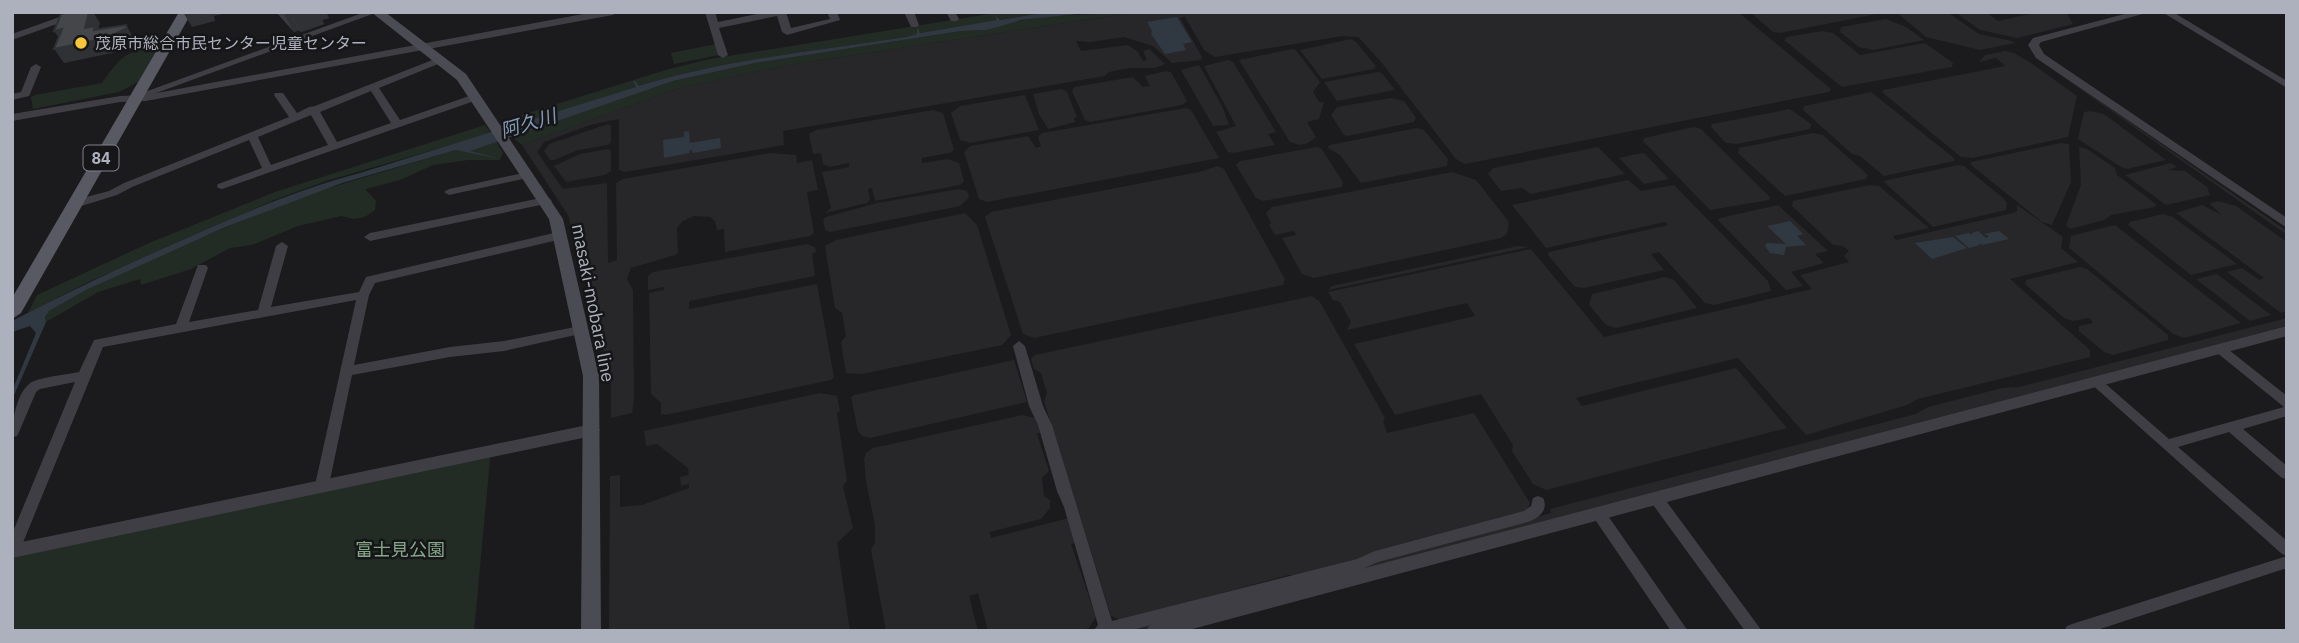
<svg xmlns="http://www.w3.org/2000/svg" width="2299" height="643" viewBox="0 0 2299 643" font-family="'IBM Plex Sans','Noto Sans JP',sans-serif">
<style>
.built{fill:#27272a}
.green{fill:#222c24}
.water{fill:#303942}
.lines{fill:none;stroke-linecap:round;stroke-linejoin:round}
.minor{fill:#3e3e44;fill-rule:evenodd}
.tertiary{fill:#3e3e44;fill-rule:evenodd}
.secondary{fill:#4a4b53;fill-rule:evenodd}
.primary{fill:#585962;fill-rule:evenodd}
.wall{fill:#3b3c40}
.shaded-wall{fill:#303134}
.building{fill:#45464a;stroke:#303134;stroke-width:2}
.poi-dot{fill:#f7c739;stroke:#161618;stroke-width:2.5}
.labels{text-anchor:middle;stroke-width:5;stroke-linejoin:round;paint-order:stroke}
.far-poi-label{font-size:16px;fill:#adb1bd;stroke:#161618;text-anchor:start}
.shield{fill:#161618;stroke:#80828c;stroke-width:2}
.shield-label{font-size:16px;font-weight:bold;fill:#adb1bd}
.street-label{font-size:18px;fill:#adb1bd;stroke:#161618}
.park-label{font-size:18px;fill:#84a889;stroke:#161618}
.water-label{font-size:19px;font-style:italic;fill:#849bb8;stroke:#161618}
</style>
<rect width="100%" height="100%" fill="#1b1b1d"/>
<path class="built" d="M1137,12h601l93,77 -2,3 -364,72 -9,-5 -75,-97 -23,-25 -16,-1 -127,21 -11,-7 -19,-33 -5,1 22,39 -1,3 -29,3 -19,-17 -29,-9 -33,5 -15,-1 5,10 47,-6 10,7 5,9 4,-1 -4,-9 6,-2 16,15 -10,4h-25l-21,4 -4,4 -322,55 1,14 -159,27 -6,-2v-51l-29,6 -46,17 -7,10 26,37 44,-6 1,80 9,-3 -1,-77 7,-4 147,-26 26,2 1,8 15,-3 6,30 -11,2 7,41 -4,3 -85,16 -1,-23 -7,1 -2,-9 -5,-4 -16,-1 -11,5 -6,7 1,25 -3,2 -44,13 -4,11 6,11 1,110 -2,13 -21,5v-39l-43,-164 -46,-70 160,-58 107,-22z
M1750,12h137l-107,21 -7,-1z
M1896,12h51l32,22 33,7 275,190v4l-272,-192 -35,7 -54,-13z
M1955,12h31l12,9 41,-9h27l7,12 35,-9 -8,-3h21l-104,26 -37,-8z
M1886,19l20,8 18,13 -51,10 -14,-3 -19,-15 1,-5z
M1822,31l11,2 27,22 65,-12 28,20 -1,4 -110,20 -58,-47 3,-3z
M1351,39l5,3 20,24 -2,3 -52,10 -22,-29z
M1292,49l4,1 24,32 -7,10 6,10h5l-5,17 -12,3 9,15 -8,6 -8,2 -10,-3 -51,-82z
M2005,51l9,2 17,10 46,33 -9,41 -96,21 -11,-1 -78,-64v-3l122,-24 -9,-8 -17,4 6,-7z
M1228,60l5,2 43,70 -8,2 7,11 -42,8 -5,-1 -12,-20 20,-6 -32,-60z
M1199,65l24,43 6,17 -16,1 -32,-56z
M1166,71l5,1 16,29 -5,4 -92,17 -5,-2 -13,-29 2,-4 59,-10 10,10 7,-1 -5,-10z
M1378,72l4,1 13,17 -58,11 -13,-19z
M1062,89l5,3 10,25 -3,1 1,4 -27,7 -9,-15 -6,-20z
M1871,92l83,66v3l-70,15 -24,-20 -8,-2 -49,-44 1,-4z
M1025,95l14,35 -69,13 -10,-3 -9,-27 9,-7z
M1391,98l13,3 12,17 -2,4 -66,14 -4,-1 -13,-20 6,-8z
M1186,108l5,2 28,48 -232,44 -8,-3 -15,-47 6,-6 58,-10 8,12 5,-2 -3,-9 4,-4z
M1790,109l21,15 -1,5 -73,15 -11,-1 -15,-16 1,-3z
M933,110l10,3 11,37 -5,3 -27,5v5l26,-4 11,4 5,18 -4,4 -85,16 -3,-13 -4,1 2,11 -3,3 -42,10 6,-5 -9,-36 27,-5v-4l-19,4 -7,-3 -2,-11 -8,1 -4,-20 7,-4z
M2090,111l14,3 62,46 -39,9 -6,-2 -43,-28 6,-27z
M608,124l3,2v16l-3,3 -30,5 -24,10h-4l-6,-9 5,-7z
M1694,127l7,2 69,68 -1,3 -59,10 -67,-69 1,-3z
M1417,128l7,2 24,29 -1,7 -86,17 -21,-28 -12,-7 1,-3z
M1813,133l10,2 8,7 37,33 -2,4 -81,17 -47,-43 1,-5z
M2061,143l8,1 2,38 -19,43 -10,-3 -71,-57v-3z
M1317,147l4,1 22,34 -1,5 -79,14 -7,-3 -20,-33 4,-4z
M1598,147l27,27 -94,20 -9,-6 -21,3 -13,-17 5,-6z
M2079,147l8,2 28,19 2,7 39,29 -1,3 -44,8 -7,5 -34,9 -4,-4 15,-40z
M608,149l3,2v20l-6,4 -39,7 -12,-16 26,-12z
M1642,153l3,1 24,25 -25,5 -25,-26z
M2171,163l6,4 -9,3 17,1 22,16 3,8 -44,10 -41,-30z
M1958,165l6,1 39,32 4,5 -1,7 -73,17 -50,-46z
M1218,166l6,3 61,110 -2,6 -249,53 -11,-4 -38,-117 6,-5 208,-40z
M1452,172l24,8 33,42 -2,12 -6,4 -187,40 -12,-4 -20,-36 14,-3 -2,-4 -19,4 -6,-10 2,-2 -5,-10 6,-6z
M1628,180l13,11 33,-6 94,96 3,10 -57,14 -9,-2 -46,-51 -8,2 13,16 -80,18 -9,-1 -27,-32 1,-3 119,-27 -3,-3 -119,26 -34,-43z
M1870,185l9,1 50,42 -36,8 3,4 117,-27 4,-2v-6l46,32 -2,11 17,14 -68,17 80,71v7l-172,42 -11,6 -101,30 -68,-77 -116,28 -46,12 6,8 154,-38 51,60 -241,62 -13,-6 -21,-33 1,-6 -32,-51 -86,21 -41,-71 121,-28 -8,-13 -120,27 4,-8 -11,-20 -7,-2 -5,-8 203,-43 73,88 208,-48 -12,-14 49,-13 -5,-6 5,-5 -6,-5 -10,-1 -41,-39 1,-5z
M959,189l8,2 2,6 -9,9 -130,26 -5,-2 -2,-10 3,-3 51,-14z
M2218,201l18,5 51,36v69l-6,2 -54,-41 15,-4 17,12 5,-2 -88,-65 26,-8 20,10 -11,-10v-2z
M1778,205l50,46 -13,3 9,9 -33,9 12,14 -17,4 -68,-70 2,-2z
M965,213l12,12 34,110 -9,10 -140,29 -16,-1 -5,-31 5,-6 -4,-23 -7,-5 -10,-62 11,-6z
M2163,214l10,3 64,47 -46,11 -63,-50 2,-3z
M2115,225l126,98 -57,15 -11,-4 -104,-86 2,-12z
M807,244l8,3 1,5 -4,2 3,22 -126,25v8l128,-25 17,93 -3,3 -166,35 -4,-1v-11l-10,-9 -2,-101 15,-3v-3l-16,3v-14l5,-4z
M1518,246l11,1 -201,43 4,-4z
M2080,267l7,2 81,66v5l-55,15 -9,-3 -25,-21v-5l14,-3 -2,-3 -3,-2 -15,3 -9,-3 -39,-34 1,-4z
M2217,274l54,41 -21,6 -54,-42z
M1665,277l9,3 23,28 -81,20 -10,-3 -17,-20 3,-11z
M1312,296l8,6 65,116 -2,3 4,12 87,-20 56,90 -4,10 -167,47 -62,16 -8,-1 -168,45 -10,-4 -67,-215 3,-8 -6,-20 -7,-4 -3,-10 4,-4z
M2287,318v8l-1150,305h-16l430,-118 -1,-4 366,-95 12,-7 74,-19 17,-1z
M1014,360l13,42 -157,36 -8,-2 -4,-5 -7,-34 3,-2z
M820,393l17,3 3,15 -3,2 10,68 -4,5 10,42 -16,15 13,88h-241l1,-155 10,-1v32l22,-2 47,-17v-4l-8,2 -1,-9 9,-2 -1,-7 -31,-24 -11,2 -2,-15z
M1022,415l13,3 6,14 -4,2 12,37 -7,7 2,18 6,4v8l-9,11 -51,13 1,6 78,-20 6,25 -4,1 25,73 -7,11 -10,3h-91l-10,-38 -9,3 9,35h-92l-15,-81 4,-8v-17l-9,-44 -2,-22 2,-6 7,-5z"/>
<path class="green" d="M1002,12h46l-48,8 -4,-6 2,6 -79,13 -2,-6 1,7 -12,3c-90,14 -180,22 -267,49l-6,-4 3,5 -130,42 -4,-8 167,-52 41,-10z
M1137,12l-348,53 -107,22 -160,58 -11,-9 162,-55 82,-18 206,-32 26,-1 24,-8 43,-6z
M160,44l-22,38 -19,10 -86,17 -2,-12 4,-2 67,-12c21,-30 24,-30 58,-39z
M716,44l3,11 -45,9 -3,-11z
M485,125l6,8 -165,48 -52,19 -190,84 -56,29 9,-18 112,-52 126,-51z
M496,141l7,12 -3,7h-32l-35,5 -33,15 -35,9 11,12 -1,9 -10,7 -11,2 -13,-3 -43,10 -46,19 -22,3 -39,21 -50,16 -1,-6 -42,13 -52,30 -1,-5 4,-6 37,-21 106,-49 117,-47 147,-44 13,1z
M491,449l-17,182h-462v-80z"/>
<path class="water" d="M1048,12h48l-75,8 -34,10 -26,1 -206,32 -82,18 -203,70 31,8 -45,-9 -114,33 -119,45 -137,62 -37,21 -4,6 1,5 -34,78v-9l24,-58 -6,-7 -18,6v-11c65,-34 131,-64 198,-93 50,-22 98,-41 150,-55l276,-86 -3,-6h2l4,5c87,-27 177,-35 267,-49l11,-3v-7l3,6 77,-13 -2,-6 5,6z
M1177,17l15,25 -9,2 3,6 -21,4 -14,-20 1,-3 -5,-9z
M689,131l1,12 30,-5 1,10 -28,5 -2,-4 -2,4 -25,5 -1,-18 21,-3v-5z
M1790,221l13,13 -6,2 9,9 -20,2 -2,8 -14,-2 -5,-7 2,-3 19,1 -19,-18z
M1978,231l8,7 3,-2 -5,-2 15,-3 10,8 -27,6 -3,-2 1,2 -11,3 -14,-12 14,-3 3,2v-2z
M1953,237l14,11 -35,11 -17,-16z"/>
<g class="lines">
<path class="minor" d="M365,12h13l-238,87 -4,1 -5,-3z
M705,12h10l3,10 49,-10h19l5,16 39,-9 -3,-7h10l3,8 -53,15 -5,-3 -5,-16 -58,12 9,27 -5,3 -5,-3z
M904,12h10l5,13 -2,2h-6z
M946,12h9l4,7 -2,2h-6z
M2162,12h11l114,69v7z
M65,15l3,1v4l-56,20v-6z
M440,57l5,3 -2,2 -64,26 21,32 72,-25h8v4l-258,90 -4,-1 -1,-2 1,-2 44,-16 -13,-28 -117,47 -15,8 -42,13 -6,-4 2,-3 38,-10 15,-8 165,-66 -15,-22 1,-2h8l14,20 12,-6 6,-1zM371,91l20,32 -54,19 -17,-30zM311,115l17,30 -57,20 -13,-28z
M36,64l5,3 -11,27 -1,2 -17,4v-6l9,-2 10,-25z
M528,172l4,1 1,2 -1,2 -83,18 -5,-3 5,-3z
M546,197l4,2 2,2 -2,2 -180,38 -6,-4 6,-4z
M558,232l6,4 -2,3 -187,44 -6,12 -15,70 96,-18 54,-6 76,-15 6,4 -6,4 -76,17 -54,6 -98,18 -23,110 -2,4 -5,2 -5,-2 -2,-4 41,-185 -253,47 -83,203 -2,4 -6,2v-22l63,-152 -35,7 -4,3 -17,40 -2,4 -5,1c0,-16 5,-49 22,-56 14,-5 31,-6 45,-9l15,-32 82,-16 22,-59h8l2,3 -19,54 69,-12 18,-64 6,-4 6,4 -17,61 88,-15 7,-15z
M1019,341l6,5 18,60 9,19 60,196 245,-62 18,-8 149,-40 7,-5 2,-8 5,-2 5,2c6,12 -4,20 -15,24l-150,40 -18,8 -232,61h-35l5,-6 -34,-118 -7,-16 -19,-66 -9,-19 -16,-60z
M2220,344l4,2 63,50v20l-44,13 44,37v13l-5,-1 -53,-46 -51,15 109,94v27l-193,63h-30l3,-5 5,-2 215,-68 -5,-2 -193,-172 1,-3h10l69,60 115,-32 -68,-55 -2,-3 2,-3z
M1656,492l5,2 101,137h-17l-94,-129 -2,-4 2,-4z
M1599,508l5,2 84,121h-17l-77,-113 -2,-4 2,-4z"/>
<path class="tertiary" d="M594,12h24l-5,3 -467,86 -26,1 -108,19v-7l108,-18 26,-1z
M2132,12h18l-109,30 -2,3 5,9 243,164v10l-251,-170 -8,-13 5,-7z
M2287,326v10l-1102,295h-39l3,-5 6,-3z
M592,424l5,2 3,4 -3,4 -5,2 -580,122v-14z"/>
<path class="secondary" d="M371,12h14l81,62 97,145 36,157 2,255h-20l2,-255 -34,-157 -92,-139z"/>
<path class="primary" d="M179,12h13l-171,301 -9,6v-21z"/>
</g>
<path class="wall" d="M276,12h50l3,6 -7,2 2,4 -23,8 -2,-2 -5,2z"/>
<path class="shaded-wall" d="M89,12h4l7,11 -2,7 28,-5 10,17 -19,10 -53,11 -10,-14 31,-21z
M183,12h48l-17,4 1,5 -23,6z
M283,12h7l9,18 -5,2z
M290,12h36l3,6 -7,2 2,4 -23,8z
M62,29l2,16 -10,-14z"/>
<path class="building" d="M69,12h20l-4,16 10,-2 -1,4 32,-5 1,3 -20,10 -53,11 8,-20 -8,2 7,-17z"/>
<circle class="poi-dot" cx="81" cy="43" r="7"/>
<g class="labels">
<g class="far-poi-label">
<text x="95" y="49">茂原市総合市民センター児童センター</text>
</g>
<rect class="shield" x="83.5" y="145.5" width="35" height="25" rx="5"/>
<g class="shield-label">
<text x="101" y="164">84</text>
</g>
<g class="street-label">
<text transform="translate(593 303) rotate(79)" y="6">masaki-mobara line</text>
</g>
<g class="park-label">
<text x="400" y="556">富士見公園</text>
</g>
<g class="water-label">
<text transform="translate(528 123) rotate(-17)" y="7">阿久川</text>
</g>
</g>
<rect width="2299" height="643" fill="none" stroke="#adb1bd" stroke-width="28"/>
</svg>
